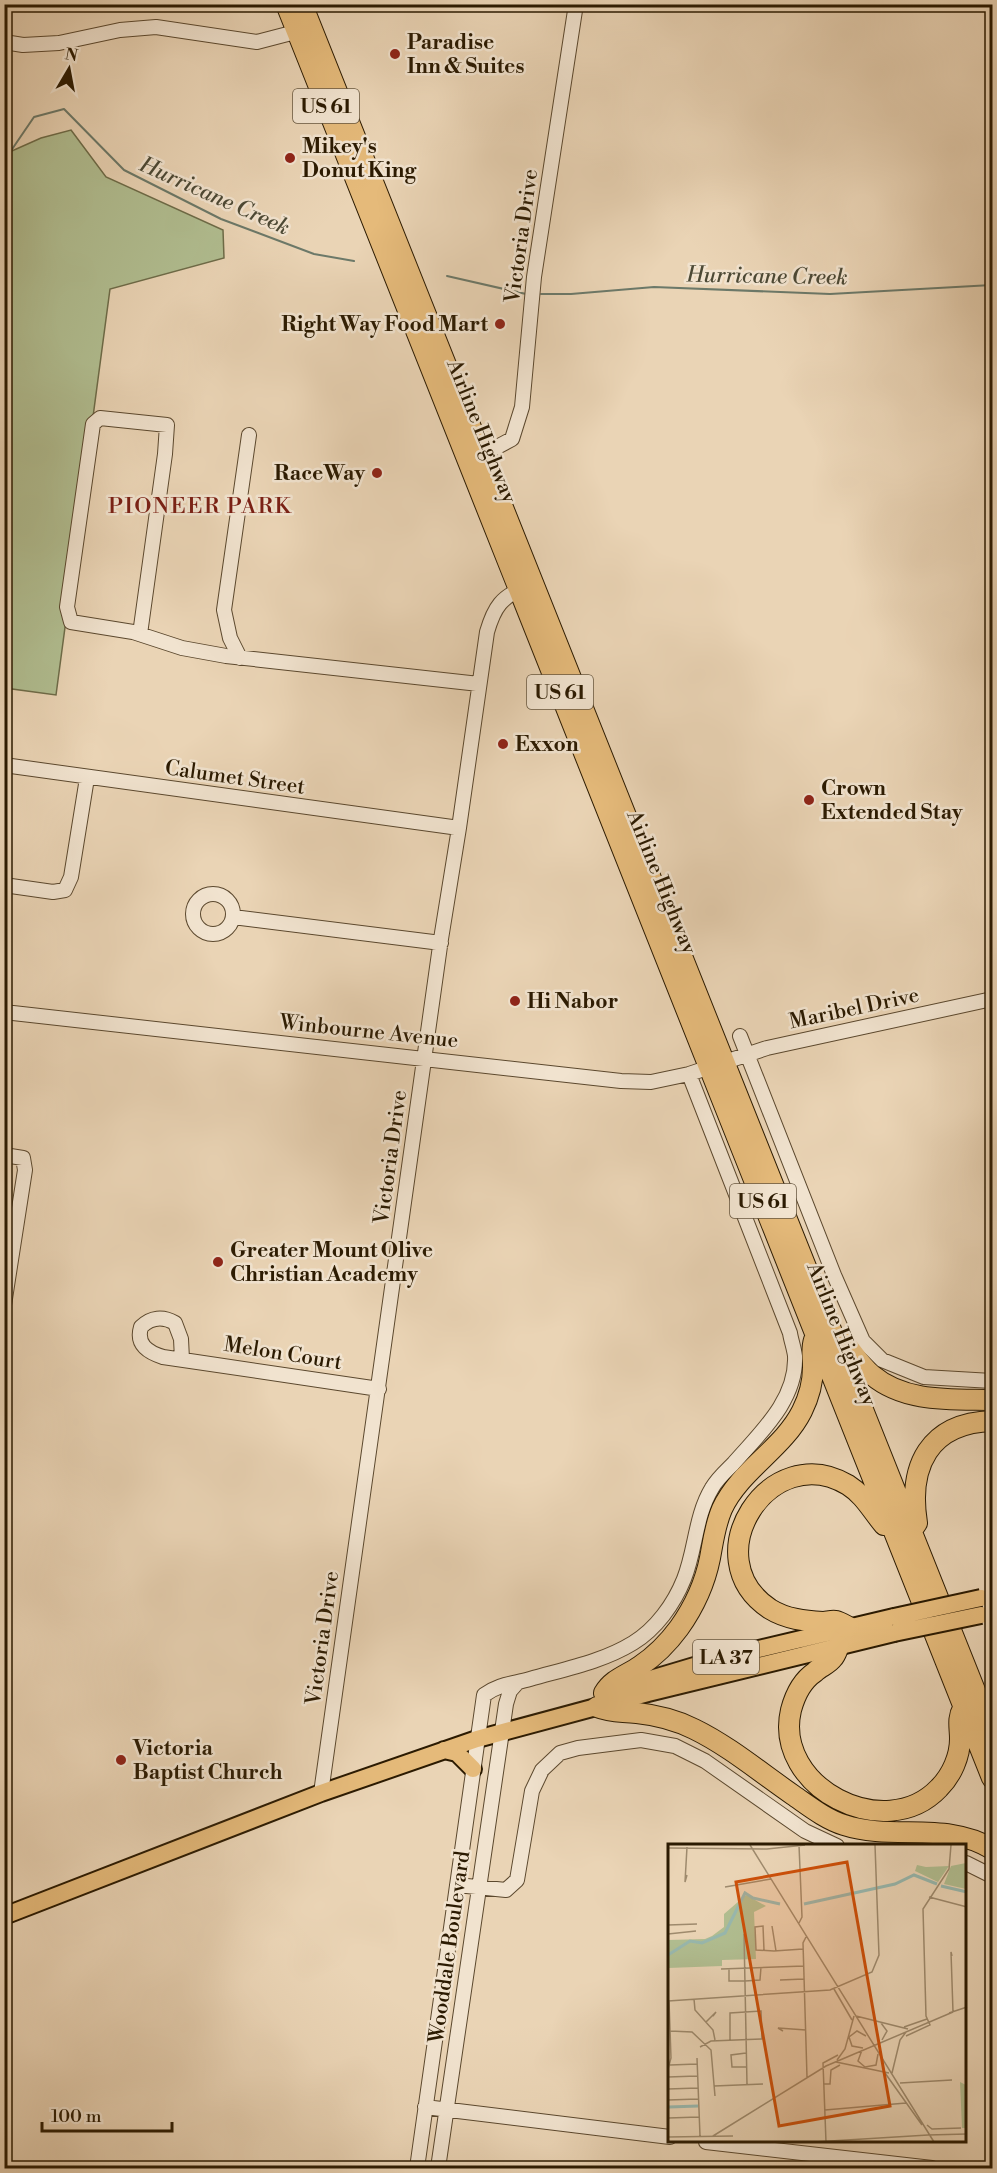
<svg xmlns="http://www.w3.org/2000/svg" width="997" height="2173" viewBox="0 0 997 2173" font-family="'Libre Bodoni',serif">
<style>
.green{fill:#b1be91;stroke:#6e6c49;stroke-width:1.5}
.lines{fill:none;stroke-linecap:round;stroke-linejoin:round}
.stream{stroke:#6c7969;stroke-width:2}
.minor-casing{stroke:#5b482e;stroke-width:16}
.major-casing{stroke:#2b1a01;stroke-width:20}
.highway-casing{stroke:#2b1a01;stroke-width:22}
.minor{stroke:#f1e3cf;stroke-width:14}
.major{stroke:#e5ba7a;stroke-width:16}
.highway{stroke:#e5ba7a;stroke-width:20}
.major-bridge-casing{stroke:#2b1a01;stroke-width:20;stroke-linecap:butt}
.major-bridge{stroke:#e5ba7a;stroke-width:16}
.poi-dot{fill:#8f2418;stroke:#f1e3cf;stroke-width:2}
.labels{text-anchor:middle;stroke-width:5;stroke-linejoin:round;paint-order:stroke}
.shield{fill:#f1e3cf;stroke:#66563f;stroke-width:1.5}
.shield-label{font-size:20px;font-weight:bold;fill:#2b1a01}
.poi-label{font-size:21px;font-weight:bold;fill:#2b1a01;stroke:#f1e3cf;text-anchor:start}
.street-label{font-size:21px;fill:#2b1a01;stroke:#f1e3cf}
.water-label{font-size:22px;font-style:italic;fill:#4c4935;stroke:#f1e3cf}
.neighbourhood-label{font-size:22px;letter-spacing:1.5px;fill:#7a1f14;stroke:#f1e3cf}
.inset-river{fill:none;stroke:#98b8ae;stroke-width:3}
.inset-road{fill:none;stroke:#9e8a6d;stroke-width:1.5}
.view{fill:#cc500a;fill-opacity:0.15;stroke:#cc500a;stroke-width:3}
.inset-edge{fill:none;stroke:#2b1a01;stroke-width:3}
</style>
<rect width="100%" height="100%" fill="#ead4b5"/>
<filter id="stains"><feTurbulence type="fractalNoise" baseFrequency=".00333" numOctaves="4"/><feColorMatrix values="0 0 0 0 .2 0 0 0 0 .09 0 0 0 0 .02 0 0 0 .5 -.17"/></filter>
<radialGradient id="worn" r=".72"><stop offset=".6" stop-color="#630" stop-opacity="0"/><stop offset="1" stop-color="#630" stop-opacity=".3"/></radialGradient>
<path class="green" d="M71,130l35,47 117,53 1,28 -114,31 -54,406 -51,-7v-534l36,-16z"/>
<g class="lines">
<path class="stream" d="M4,161l30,-44 30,-8 60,61 97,49 93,35 40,7
M447,276l79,18
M541,294h30l83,-7 176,7 162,-9"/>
<g class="minor-casing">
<path id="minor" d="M4,42l19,3 36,-2 61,-13 36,-3 101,15 46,-12
M482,455l30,-16 10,-32 12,-130 42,-273
M140,634l25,-180 2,-29 -67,-7 -7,6 -26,183 4,15 62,10 49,16 44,8 253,28
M240,658l-10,-20 -6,-28 25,-175
M4,765l455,63
M4,885l49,7 12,-2 6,-13 16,-99
M193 914a20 20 0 1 1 40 0a20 20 0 1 1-40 0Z
M233,917l208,26
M4,1012l617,69 30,1 38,-8 78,-26 225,-49
M740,1036l94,239 29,66 19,19 42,17 68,4
M4,1155l19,3 2,12 -21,135
M182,1359l-1,-20 -6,-16c-12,-7 -24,-6 -34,4 -5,17 6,25 22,30l216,32
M321,1793l120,-854 18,-111 28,-196c7,-24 14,-36 40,-45
M966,1863l26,13
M457,1885l49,5 11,-10 15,-89 10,-21 18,-17 18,-5 63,-8 34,6 30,15 100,70 32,15
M425,2107l245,30
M706,2142l226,26
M417,2168l67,-473c15,-11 28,-11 46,-16 35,-10 72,-17 103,-36 23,-14 41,-39 51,-64 12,-30 11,-63 28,-91 5,-9 14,-17 21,-24 27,-31 64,-64 62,-108 -1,-8 -4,-16 -5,-23l-101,-259
M438,2168l68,-464 4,-13 8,-9"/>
</g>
<g class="major-casing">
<path id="major" d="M604,1693l117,-35 173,-41
M444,1750l13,3 16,16
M4,1916l317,-123 156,-54 171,-46 246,-60"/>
</g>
<g class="highway-casing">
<path id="highway" d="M286,4l706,1774
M302,4l690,1729
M845,1343c9,11 16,23 27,32 33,28 80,24 120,25
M915,1526l2,-3c-9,-57 12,-100 75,-102
M849,1627c-4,-2 -9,-5 -13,-6 -4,-1 -9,1 -13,1 -18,-1 -37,-3 -53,-13 -77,-51 0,-171 78,-124 16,10 24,26 36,40
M839,1646c-2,4 -3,9 -6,12 -4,6 -13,9 -18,14 -12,8 -20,23 -24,38 -18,77 94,135 148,78 13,-13 21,-32 21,-49 0,-12 -3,-20 3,-31
M604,1693c8,-14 23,-18 36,-27 15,-10 28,-23 39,-38 15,-21 26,-45 31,-70 3,-16 5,-33 12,-49 18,-39 61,-60 80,-98 7,-14 11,-29 11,-44 0,-10 -2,-18 1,-27
M597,1707c15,6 23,4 40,6 19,2 39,7 57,16 35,17 67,44 99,66 16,11 32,24 51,30 49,16 103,-4 148,24"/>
</g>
<use href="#minor" class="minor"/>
<use href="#major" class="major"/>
<use href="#highway" class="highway"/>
<g class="major-bridge-casing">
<path id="major-bridge" d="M894,1617l87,-19
M894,1633l87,-18"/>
</g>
<use href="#major-bridge" class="major-bridge"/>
</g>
<g class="poi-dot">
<circle cx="395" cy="54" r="6"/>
<circle cx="290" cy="158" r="6"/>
<circle cx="500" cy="324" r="6"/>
<circle cx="377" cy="473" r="6"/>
<circle cx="503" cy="744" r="6"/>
<circle cx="809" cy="800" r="6"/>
<circle cx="515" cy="1001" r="6"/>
<circle cx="218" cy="1262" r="6"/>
<circle cx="121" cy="1760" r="6"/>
</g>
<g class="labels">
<g class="shield">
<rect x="293" y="89" width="66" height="34" rx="4.5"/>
<rect x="527" y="675" width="66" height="34" rx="4.5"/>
<rect x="730" y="1184" width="66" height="34" rx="4.5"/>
<rect x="693" y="1640" width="66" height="34" rx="4.5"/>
</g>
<g class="shield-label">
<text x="326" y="113">US 61</text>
<text x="560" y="699">US 61</text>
<text x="763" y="1208">US 61</text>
<text x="726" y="1664">LA 37</text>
</g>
<g class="poi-label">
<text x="407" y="49">Paradise<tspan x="407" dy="24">Inn &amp; Suites</tspan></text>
<text x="302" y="153">Mikey's<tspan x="302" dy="24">Donut King</tspan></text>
<text x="488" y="331" text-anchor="end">Right Way Food Mart</text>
<text x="365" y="480" text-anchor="end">RaceWay</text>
<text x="515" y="751">Exxon</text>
<text x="821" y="795">Crown<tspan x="821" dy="24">Extended Stay</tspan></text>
<text x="527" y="1008">Hi Nabor</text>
<text x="230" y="1257">Greater Mount Olive<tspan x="230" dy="24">Christian Academy</tspan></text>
<text x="133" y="1755">Victoria<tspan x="133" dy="24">Baptist Church</tspan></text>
</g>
<g class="street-label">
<text transform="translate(521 236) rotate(-82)" y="7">Victoria Drive</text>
<text transform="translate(482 431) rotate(68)" y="7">Airline Highway</text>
<text transform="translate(235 777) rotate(8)" y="7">Calumet Street</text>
<text transform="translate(662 882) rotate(68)" y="7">Airline Highway</text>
<text transform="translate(854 1008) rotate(-12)" y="7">Maribel Drive</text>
<text transform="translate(369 1031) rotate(6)" y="7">Winbourne Avenue</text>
<text transform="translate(390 1157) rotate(-82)" y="7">Victoria Drive</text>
<text transform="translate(842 1334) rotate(68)" y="7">Airline Highway</text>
<text transform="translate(283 1353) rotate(9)" y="7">Melon Court</text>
<text transform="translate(322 1638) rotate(-82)" y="7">Victoria Drive</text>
<text transform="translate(449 1947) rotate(-82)" y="7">Wooddale Boulevard</text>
</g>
<g class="water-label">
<text transform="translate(215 195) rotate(24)" y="8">Hurricane Creek</text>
<text transform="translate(767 275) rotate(1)" y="8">Hurricane Creek</text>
</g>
<g class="neighbourhood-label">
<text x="200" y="513">PIONEER PARK</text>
</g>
</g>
<g transform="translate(668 1844)">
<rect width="298" height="298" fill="#ead4b5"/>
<path d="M298,19v26l-22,-5 7,-18zM249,21l9,2 23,-1 -11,16 -23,-11zM78,51l20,11 -12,6 2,47 -34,1v6l-54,2v-28l37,-1 7,-3 12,-9v-13zM292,238l6,3v43h-4z" fill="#b1be91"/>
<path class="inset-river" d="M273,42l26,6M136,60l91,-20 19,-9 23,9M0,111l22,-14 12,2 23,-10 20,-40 8,5 27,6M1,263l29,-1"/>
<path class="inset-road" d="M82,1l184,297M19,3l-2,35 2,-7M0,4l99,1 38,-4M57,43l46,-8M261,53l38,10M131,79l3,-6 -3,-72M0,81l29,-1M104,82l4,25M0,90l28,-3M76,90l3,150M138,93l-3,6 4,134M96,106l-1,-24 -8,1 1,23 18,1 29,-2M284,112l-1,-4 2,60M53,125l83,-3M61,125v12h16l15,-1 1,-13M112,136l24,-1M166,145l18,31M26,155l1,11 18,20 2,10M0,157l162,-11 42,-18 7,-17 -4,-110M281,169l18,-6M188,172l52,13M38,178l10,-10 -3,4M213,179l6,8 -5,9M236,183l23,-8M2,187l22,1 19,18 4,46M115,187l-5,-3 28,2M238,192l24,-11 -4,-9 -3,-107 26,-40 2,-24M32,203l11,-6 50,-2h1l-1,-28 -31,2v27M195,204l-11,-2 -3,-9 8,-6 9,5M194,206l-4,11 7,6 11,-2 2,-11M78,209l-15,2 1,12h14M29,214l3,78M169,216l8,-11 9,-33M168,218l53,11M2,221l27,-1M0,225l3,-11 -2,-57M217,229l37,52M224,229l8,-33 6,-8M0,233l29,-1M232,239l52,-3M156,240h6l1,-14 9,-5M46,242l49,-2M0,245l30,-1M0,256l30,-1M157,266l81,-7M0,274l31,-1M259,281l5,4 29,-1M260,291l39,-1M45,292l113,-70 127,-54M0,293l65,-1M146,298l114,-7M158,298l-3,-79 15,-8"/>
<path class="view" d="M179,18l43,244 -111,20 -43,-244z"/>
<rect width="298" height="298" class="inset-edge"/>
</g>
<rect width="997" height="2173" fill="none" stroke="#ead4b5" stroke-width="24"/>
<rect x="6" y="6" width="985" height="2161" fill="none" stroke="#2b1a01" stroke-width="3"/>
<rect x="12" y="12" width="973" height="2149" fill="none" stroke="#2b1a01" stroke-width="1.5"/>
<g transform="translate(69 69) rotate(10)" stroke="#f1e3cf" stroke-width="4.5" paint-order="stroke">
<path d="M0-4.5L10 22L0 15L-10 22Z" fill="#2b1a01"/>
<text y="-9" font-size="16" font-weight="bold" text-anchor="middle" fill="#2b1a01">N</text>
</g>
<path d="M42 2122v9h130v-9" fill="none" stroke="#2b1a01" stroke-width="3"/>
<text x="51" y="2122" font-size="18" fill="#2b1a01" stroke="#f1e3cf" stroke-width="4.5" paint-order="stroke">100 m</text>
<rect width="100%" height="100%" filter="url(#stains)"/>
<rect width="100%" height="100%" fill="url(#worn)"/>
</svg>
